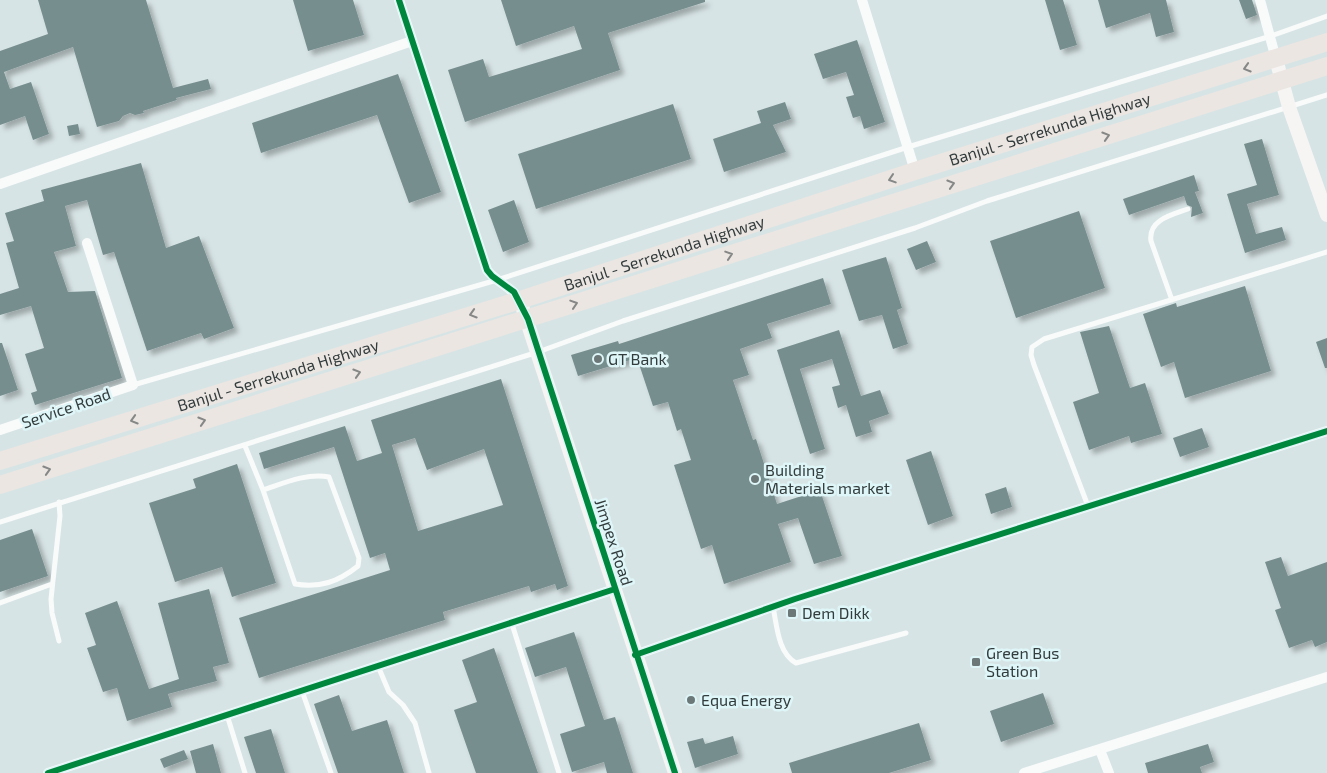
<svg xmlns="http://www.w3.org/2000/svg" width="1327" height="773" viewBox="0 0 1327 773" font-family="'Exo 2',sans-serif">
<style>
.building{fill:#778e8f;fill-rule:evenodd;filter:url(#shadow)}
.lines{fill:none;stroke-linecap:round;stroke-linejoin:round}
.lane{stroke:#f9fbfb;stroke-width:5}
.street{stroke:#f9fbfb;stroke-width:10}
.secondary{stroke:#f6f5f3;stroke-width:14}
.highway{stroke:#ebe6e2;stroke-width:18}
.cycleway-casing{stroke:#dff6f8;stroke-width:9}
.cycleway{stroke:#00873e;stroke-width:6}
.oneway{stroke:#868887}
.poi-dot{fill:#6c7778;stroke:#dff6f8;stroke-width:2}
.labels{text-anchor:middle;stroke-width:5;stroke-linejoin:round;paint-order:stroke}
.street-label{font-size:16px;fill:#333c3d;stroke:#dff6f8}
.poi-label{font-size:16px;fill:#333c3d;stroke:#dff6f8;text-anchor:start}
</style>
<defs>
<filter id="shadow"><feDropShadow dx="4.5" dy="4.5" stdDeviation="2.5" flood-color="#0004"/></filter>
</defs>
<rect width="100%" height="100%" fill="#d7e4e5"/>
<path class="building" d="M38,0h108l27,88 35,-9 3,10 -35,9 1,2 -34,11 1,2 -9,2 -5,-2 -7,3 -4,5 -22,6 -24,-80 -69,25 6,17 21,-7 18,52 -16,6 -8,-24 -25,9v-74l48,-17z
M293,0h60l11,35 -56,16z
M501,0h204v2l-97,31 12,37 -155,52 -17,-52 35,-11 6,18 93,-28 -8,-23 -58,20z
M1045,0h18l14,45 -17,5z
M1098,0h68l8,32 -18,5 -6,-24 -44,15z
M1239,0h13l5,15 -11,4z
M857,40l28,82 -21,7 -4,-13 -7,2 -7,-21 8,-2 -8,-23 -23,7 -9,-25z
M398,74l43,118 -32,11 -32,-88 -116,38 -9,-30z
M785,102l6,17 -18,6 13,27 -62,20 -11,-33 48,-16 -4,-12z
M673,104l18,55 -155,50 -18,-55z
M78,124l2,10 -11,2 -2,-10z
M1262,139l17,56 -32,9 9,30 26,-7 4,13 -41,13 -18,-59 30,-9 -13,-41z
M141,163l25,85 33,-12 35,92 -30,11 -3,-6 -54,18 -33,-99 -11,3 -16,-55 -22,6 11,40 -22,6 14,40 27,-1 27,87 -87,27 -4,-12 6,-2 -12,-37 19,-6 -13,-42 -31,9v-21l19,-6 -13,-45 8,-2 -9,-28 39,-12 -3,-11z
M1194,175l5,16 -4,1 8,21 -12,4 1,-10 -5,-2 -3,-9 -55,19 -6,-16z
M514,200l15,42 -26,10 -15,-42z
M1079,211l26,77 -89,30 -26,-77z
M927,241l9,21 -20,8 -9,-21z
M886,257l16,51 -5,2 11,34 -15,5 -11,-34 -23,6 -17,-51z
M823,278l8,26 -64,20 5,14 -32,11 9,26 -16,5 20,60 3,-1 21,65 43,-14 22,66 -28,8 -16,-46 -20,6 13,38 -67,22 -12,-39 -11,4 -27,-84 17,-5 -10,-31 -4,2 -9,-29 -15,4 -16,-48 -59,18 -7,-21 47,-14 1,3z
M1245,286l26,85 -86,27 -11,-36 -13,5 -18,-53 33,-11 1,4z
M1109,326l21,62 15,-5 17,51 -31,9 -2,-7 -40,14 -16,-48 26,-9 -19,-61z
M839,330l22,66 19,-6 9,24 -20,7 3,11 -16,5 -10,-32 -8,3 -6,-21 8,-2 -8,-26 -32,10 25,80 -15,5 -33,-104z
M1327,338v30h-2l-9,-26z
M0,343h2l16,47 -18,6z
M501,379l67,207 -11,4 -2,-6 -24,8 -2,-6 -86,26 2,8 -186,58 -20,-60 151,-48 -5,-17 -15,5 -36,-111 -70,22 -5,-16 86,-27 12,35 25,-8 -11,-33zM415,438l12,32 57,-21 19,56 -85,26 -26,-86z
M1202,428l7,19 -29,10 -7,-19z
M931,451l22,65 -25,9 -22,-65z
M237,464l39,119 -44,14 -10,-30 -47,15 -26,-79 47,-15 -3,-9z
M1006,487l6,20 -21,7 -6,-20z
M32,529l16,47 -48,16v-52z
M1281,557l7,19 39,-14v80l-12,5 -3,-7 -23,8 -14,-38 6,-2 -16,-46z
M209,589l20,74 -16,4 4,14 -49,13 4,13 -45,14 -10,-33 -14,4 -16,-44 9,-3 -11,-32 32,-12 32,88 30,-10 -21,-76z
M574,632l30,88 11,-3 18,56h-26l-3,-11 -32,10 -12,-38 25,-8 -19,-59 -31,10 -10,-29z
M494,648l44,125h-62l-22,-63 23,-8 -15,-42z
M1043,693l11,31 -53,18 -11,-31z
M339,695l13,36 35,-11 17,53h-66l-24,-69z
M919,723l12,37 -42,13h-97l-3,-10z
M271,729l14,44h-29l-12,-36z
M733,736l5,18 -43,14 -8,-26 16,-4 2,6z
M213,744l8,29h-25l-6,-22z
M1208,744l6,18 -14,5 2,6h-54l-3,-10z
M184,750l4,9 -24,9 -4,-9z"/>
<g class="lines">
<path class="lane" d="M1172,300l-21,-59c-3,-21 20,-26 37,-32
M133,385l364,-105 411,-133 363,-111 56,-20
M245,446l18,44 32,94c25,4 43,-2 63,-18l1,-8 -30,-81c-23,-4 -45,6 -66,13
M1088,506l-54,-141 -3,-10 1,-8 12,-8 283,-87
M0,522l538,-170 85,-31 292,-93 72,-27 340,-106
M0,603l52,-19
M773,607c4,19 5,46 23,56l110,-30
M512,624l47,149
M59,641l-7,-28 -1,-14 9,-83 -1,-14
M378,666l11,26 14,13 12,18 14,50
M302,691l29,82
M227,715l18,58"/>
<path class="street" d="M399,0l88,270c9,12 25,17 33,30
M862,0l53,171
M1260,0l16,59
M0,184l412,-143
M0,430l133,-45 -46,-142
M635,655l160,-56 532,-168
M1100,750l9,23
M48,773l567,-184
M1024,773l303,-96"/>
<path class="secondary" d="M1276,59l13,48 38,108
M520,300l155,473"/>
<g class="highway">
<path id="s1" d="M0,461l520,-161 395,-129 412,-129"/>
<path d="M0,485l1327,-419"/>
</g>
<g class="cycleway-casing">
<path id="cycleway" d="M399,0l88,270 5,6 22,16 14,27 147,454
M635,655l160,-56 532,-168
M48,773l567,-184"/>
</g>
<use href="#cycleway" class="cycleway"/>
</g>
<defs><path id="oneway-chevron" d="M-2-3.5L2.5 0L-2 3.5" fill="none" stroke-width="1.6" stroke-linecap="round" stroke-linejoin="round" transform="scale(1.25)"/></defs>
<g class="oneway">
<use href="#oneway-chevron" transform="translate(1247 68) rotate(163)"/>
<use href="#oneway-chevron" transform="translate(1106 136) rotate(-17)"/>
<use href="#oneway-chevron" transform="translate(892 179) rotate(162)"/>
<use href="#oneway-chevron" transform="translate(951 184) rotate(-17)"/>
<use href="#oneway-chevron" transform="translate(729 255) rotate(-18)"/>
<use href="#oneway-chevron" transform="translate(574 304) rotate(-18)"/>
<use href="#oneway-chevron" transform="translate(473 314) rotate(163)"/>
<use href="#oneway-chevron" transform="translate(357 373) rotate(-17)"/>
<use href="#oneway-chevron" transform="translate(134 420) rotate(163)"/>
<use href="#oneway-chevron" transform="translate(202 421) rotate(-17)"/>
<use href="#oneway-chevron" transform="translate(47 470) rotate(-17)"/>
</g>
<g class="poi-dot">
<circle cx="598" cy="359" r="5"/>
<circle cx="755" cy="479" r="5"/>
<rect x="787" y="608" width="10" height="10" rx="2.5"/>
<rect x="971" y="657" width="10" height="10" rx="2.5"/>
<circle cx="691" cy="700" r="5"/>
</g>
<g class="labels">
<g class="street-label">
<text dy="6" stroke="none"><textPath href="#s1" startOffset="1101">Banjul - Serrekunda Highway</textPath></text>
<text dy="6" stroke="none"><textPath href="#s1" startOffset="696">Banjul - Serrekunda Highway</textPath></text>
<text dy="6" stroke="none"><textPath href="#s1" startOffset="291">Banjul - Serrekunda Highway</textPath></text>
<text transform="translate(66 408) rotate(-19)" y="6">Service Road</text>
<text transform="translate(614 542) rotate(72)" y="6">Jimpex Road</text>
</g>
<g class="poi-label">
<text x="608" y="365">GT Bank</text>
<text x="765" y="476">Building<tspan x="765" dy="18">Materials market</tspan></text>
<text x="802" y="619">Dem Dikk</text>
<text x="986" y="659">Green Bus<tspan x="986" dy="18">Station</tspan></text>
<text x="701" y="706">Equa Energy</text>
</g>
</g>
</svg>
